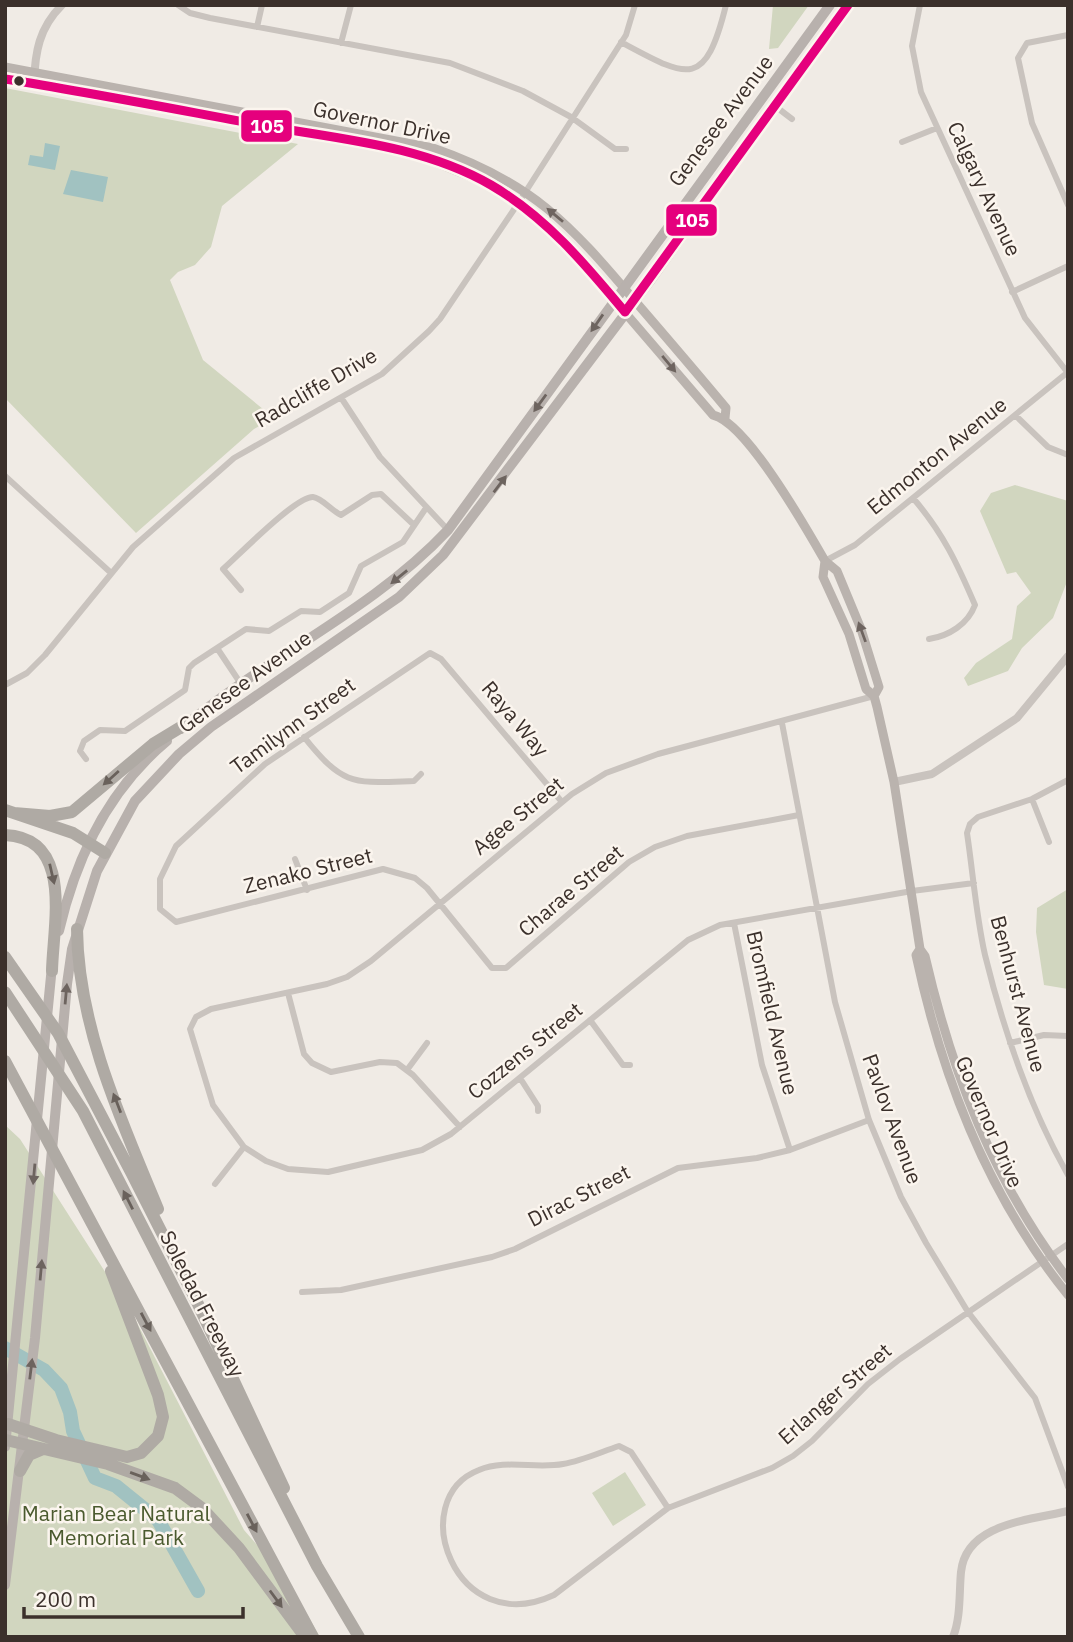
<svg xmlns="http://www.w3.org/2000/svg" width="1073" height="1642" viewBox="0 0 1073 1642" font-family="'IBM Plex Sans',sans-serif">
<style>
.green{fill:#d1d6bf}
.water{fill:#a1c2c1}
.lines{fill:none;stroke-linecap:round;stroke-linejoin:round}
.river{stroke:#a1c2c1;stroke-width:14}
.minor{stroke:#c9c3be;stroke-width:6}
.tertiary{stroke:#c9c3be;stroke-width:8}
.secondary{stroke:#bab3ae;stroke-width:9}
.primary{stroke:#b8b1ad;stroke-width:10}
.motorway{stroke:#afaaa4;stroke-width:12}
.bus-1-casing{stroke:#fbf5ee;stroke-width:14}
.bus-1{stroke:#e5007d;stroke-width:9}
.oneway{fill:#6e645f}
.oneway2{fill:#6d645f}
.oneway3{fill:#69615b}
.bus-dot{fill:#3b302b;stroke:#fbf5ee;stroke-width:2.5}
.labels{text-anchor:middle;stroke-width:5;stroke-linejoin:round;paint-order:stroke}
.street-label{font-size:21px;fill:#3b302b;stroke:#fbf5ee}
.park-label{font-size:21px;fill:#4a5a2e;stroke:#fbf5ee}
.line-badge{stroke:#fbf5ee;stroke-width:2.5}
.badge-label{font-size:19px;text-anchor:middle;font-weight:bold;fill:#fff}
</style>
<rect width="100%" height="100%" fill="#f0ebe5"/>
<path class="green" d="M773,5h36l-31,43 -9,1z
M5,88l293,56 -76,62 -11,41 -16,18 -17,7 -8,8 33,80 71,58 -20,11 -118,104 -131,-135z
M1015,485l53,16v78l-15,39 -31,30 -14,23 -40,15 -4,-8 12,-15 36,-24 5,-33 14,-13 -15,-21 -9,2 -27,-63 11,-18z
M1068,889v100l-24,-4 -8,-53 1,-24z
M5,1125l15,14 114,178 110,213 42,48 34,59h-315z
M625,1472l21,33 -33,21 -21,-33z"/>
<path class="water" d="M45,143l15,3 -5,24 -27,-5 2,-10 13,2z
M71,170l37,7 -5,25 -40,-8z"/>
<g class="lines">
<path class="river" d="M5,1348l39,22 17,18 9,24 3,19 22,47 21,8 42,34 40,71"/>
<path class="minor" d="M178,5l12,8 20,5 240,45 73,28 48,26 44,32h11
M920,5l-8,41 9,46 104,226 43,55
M257,27l5,-22
M1068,35l-41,8 -9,15 14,65 36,82
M621,42c67,36 84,48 105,-37
M341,43l10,-38
M775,106l17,13
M902,142l35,-14
M1012,292l56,-26
M342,399l38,58 68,73
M1015,415l33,32 20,8
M5,476l105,96
M913,498c30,35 44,65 62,107 -7,19 -26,31 -46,34
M825,561l30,-16 213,-173
M241,590l-18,-21c15,-13 73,-73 90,-72 9,1 19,14 28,18l31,-20 9,-1 33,31
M217,648l24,36
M5,685l22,-12 18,-18 88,-108 101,-89 148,-84 47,-43 11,-12 79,-117 107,-167 9,-30
M874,696l-216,58 -52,19 -34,21 -201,167 -24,16 -20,7 -116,25 -15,8 -6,12 23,76 31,42 22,14 22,8 40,3 94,-22 29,-16 237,-194 32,-15 192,-34 62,-8
M782,723l53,279 34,118 32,77 25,46 42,69 67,86 33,89
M304,737c40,50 49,46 110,44l7,-7
M86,759l-6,-8 4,-10 16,-11 25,1 60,-41 4,-22 5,-5 52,-34 23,2 32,-20 19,1 29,-19 12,-27 42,-24 23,-34
M1068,780l-36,19 -54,18 -8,7 -3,9c6,40 9,82 18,122 19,77 44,151 83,220
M1032,799l17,43
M562,802l-121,-143 -11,-6 -165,111 -89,82 -16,33v30l16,13 207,-53 32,9 12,10 65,80h14l123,-106 26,-15 32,-11 112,-21
M295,859l12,31
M734,923l28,142 28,85
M288,993l16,61 8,9 19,9 49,-10 17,1 16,12 47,52
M590,1020l33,45h7
M1010,1043l34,-8 24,1
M407,1070l20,-27
M520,1078l18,28v5
M215,1184l29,-37
M302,1292l39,-2 151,-33 23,-8 163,-81 79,-10 33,-8 79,-30
M668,1508l-37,-56 -12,-6c-18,6 -37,15 -56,18 -27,5 -58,-5 -84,6 -75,29 -24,171 75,125l114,-87 104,-40 21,-12 19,-15 56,-57 32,-25 168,-115"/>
<path class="tertiary" d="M34,83c1,-31 5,-55 28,-78
M894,782l38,-8 85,-56 51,-62
M953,1637c8,-20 6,-44 8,-65 5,-49 70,-52 107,-61"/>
<path class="secondary" d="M5,67l428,81c99,34 137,76 202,153 31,36 61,71 91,107l-1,10
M5,79l376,68 46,12 62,25 30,18 48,43 146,170c34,8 93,113 112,146l12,10 24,58 18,58 -5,9
M825,561l-2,16 26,57 17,55 8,7 3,11 17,75 26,167 5,7c27,117 69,227 143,323
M920,949l-4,6c26,123 72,241 152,340"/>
<path class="primary" d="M181,729c85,-72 190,-117 267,-199l382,-525
M59,931c17,-74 49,-141 108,-190
M5,1447l47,-481
M5,1585l30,-247 32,-354 5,-35 25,-78 38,-70 44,-47 32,-27 188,-130 44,-42 207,-274 198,-276"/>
<path class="motorway" d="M5,810l68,23 32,20
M14,813l36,3 22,-4 81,-68 33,-20
M5,835c69,3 48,89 47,136
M77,929c1,97 44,191 81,280
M5,957l53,76 74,141 65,128 87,186
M5,992l78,119 234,455 42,71
M5,1061l308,576
M8,1424l48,16 71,17 14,-4 17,-17 5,-19 -5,-22 -47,-124
M6,1440l102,24 67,24 27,20 37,40 66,89
M20,1471l9,-16 14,-6"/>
<g class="bus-1-casing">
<path id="bus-1" d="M5,79c88,14 174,31 261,47 75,13 158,20 225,59 55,32 94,79 134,127l223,-307"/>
</g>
<use href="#bus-1" class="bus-1"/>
</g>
<defs><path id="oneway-solid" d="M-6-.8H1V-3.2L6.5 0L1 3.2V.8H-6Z" transform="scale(1.75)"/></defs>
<g class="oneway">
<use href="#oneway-solid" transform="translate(555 215) rotate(-140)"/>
<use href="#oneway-solid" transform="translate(669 364) rotate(50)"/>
<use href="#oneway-solid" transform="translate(862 632) rotate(-110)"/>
</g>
<g class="oneway2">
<use href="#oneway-solid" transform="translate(597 323) rotate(125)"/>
<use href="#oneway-solid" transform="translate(540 403) rotate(126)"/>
<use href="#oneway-solid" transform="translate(500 484) rotate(-53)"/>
<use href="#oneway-solid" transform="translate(399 577) rotate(141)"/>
<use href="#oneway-solid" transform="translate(66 994) rotate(-85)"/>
<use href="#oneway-solid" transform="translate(34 1174) rotate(95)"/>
<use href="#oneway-solid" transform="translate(41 1270) rotate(-85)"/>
<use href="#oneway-solid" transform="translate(31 1369) rotate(-83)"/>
</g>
<g class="oneway3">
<use href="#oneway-solid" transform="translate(111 778) rotate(138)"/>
<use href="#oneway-solid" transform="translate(52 874) rotate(77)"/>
<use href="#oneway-solid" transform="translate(117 1103) rotate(-111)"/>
<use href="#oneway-solid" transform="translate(128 1200) rotate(-117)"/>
<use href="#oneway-solid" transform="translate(146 1322) rotate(62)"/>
<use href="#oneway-solid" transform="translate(140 1476) rotate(20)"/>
<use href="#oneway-solid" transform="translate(252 1523) rotate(62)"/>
<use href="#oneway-solid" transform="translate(276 1599) rotate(54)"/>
</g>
<circle class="bus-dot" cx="19" cy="81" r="6"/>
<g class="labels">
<g class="street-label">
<text transform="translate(721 121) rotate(-53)" y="7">Genesee Avenue</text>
<text transform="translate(382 123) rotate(12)" y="7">Governor Drive</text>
<text transform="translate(984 189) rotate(65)" y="7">Calgary Avenue</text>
<text transform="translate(316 388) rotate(-30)" y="7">Radcliffe Drive</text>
<text transform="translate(937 456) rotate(-39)" y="7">Edmonton Avenue</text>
<text transform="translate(245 682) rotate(-36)" y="7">Genesee Avenue</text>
<text transform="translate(515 719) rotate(50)" y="7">Raya Way</text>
<text transform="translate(293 726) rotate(-36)" y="7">Tamilynn Street</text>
<text transform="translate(518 816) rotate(-39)" y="7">Agee Street</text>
<text transform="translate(308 871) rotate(-14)" y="7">Zenako Street</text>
<text transform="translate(571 891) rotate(-40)" y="7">Charae Street</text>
<text transform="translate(1018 994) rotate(75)" y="7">Benhurst Avenue</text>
<text transform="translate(772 1013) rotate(77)" y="7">Bromfield Avenue</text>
<text transform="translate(525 1051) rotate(-39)" y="7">Cozzens Street</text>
<text transform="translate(892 1119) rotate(70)" y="7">Pavlov Avenue</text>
<text transform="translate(989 1122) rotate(67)" y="7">Governor Drive</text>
<text transform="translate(579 1196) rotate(-27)" y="7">Dirac Street</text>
<text transform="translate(202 1304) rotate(63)" y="7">Soledad Freeway</text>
<text transform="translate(835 1394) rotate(-41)" y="7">Erlanger Street</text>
</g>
<g class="park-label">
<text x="116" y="1521">Marian Bear Natural<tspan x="116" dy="24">Memorial Park</tspan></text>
</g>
</g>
<g class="line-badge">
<rect x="240" y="109" width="53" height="34" rx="7" fill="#e5007d"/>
<rect x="665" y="203" width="53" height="34" rx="7" fill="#e5007d"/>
</g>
<g class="badge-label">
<text x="267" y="133">105</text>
<text x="692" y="227">105</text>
</g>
<rect width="1073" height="1642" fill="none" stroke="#3b302b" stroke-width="14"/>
<path d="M24 1607v10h219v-10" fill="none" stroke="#3b302b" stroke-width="3.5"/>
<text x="35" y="1607" font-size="21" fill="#3b302b" stroke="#fbf5ee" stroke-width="5" paint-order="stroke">200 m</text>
</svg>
